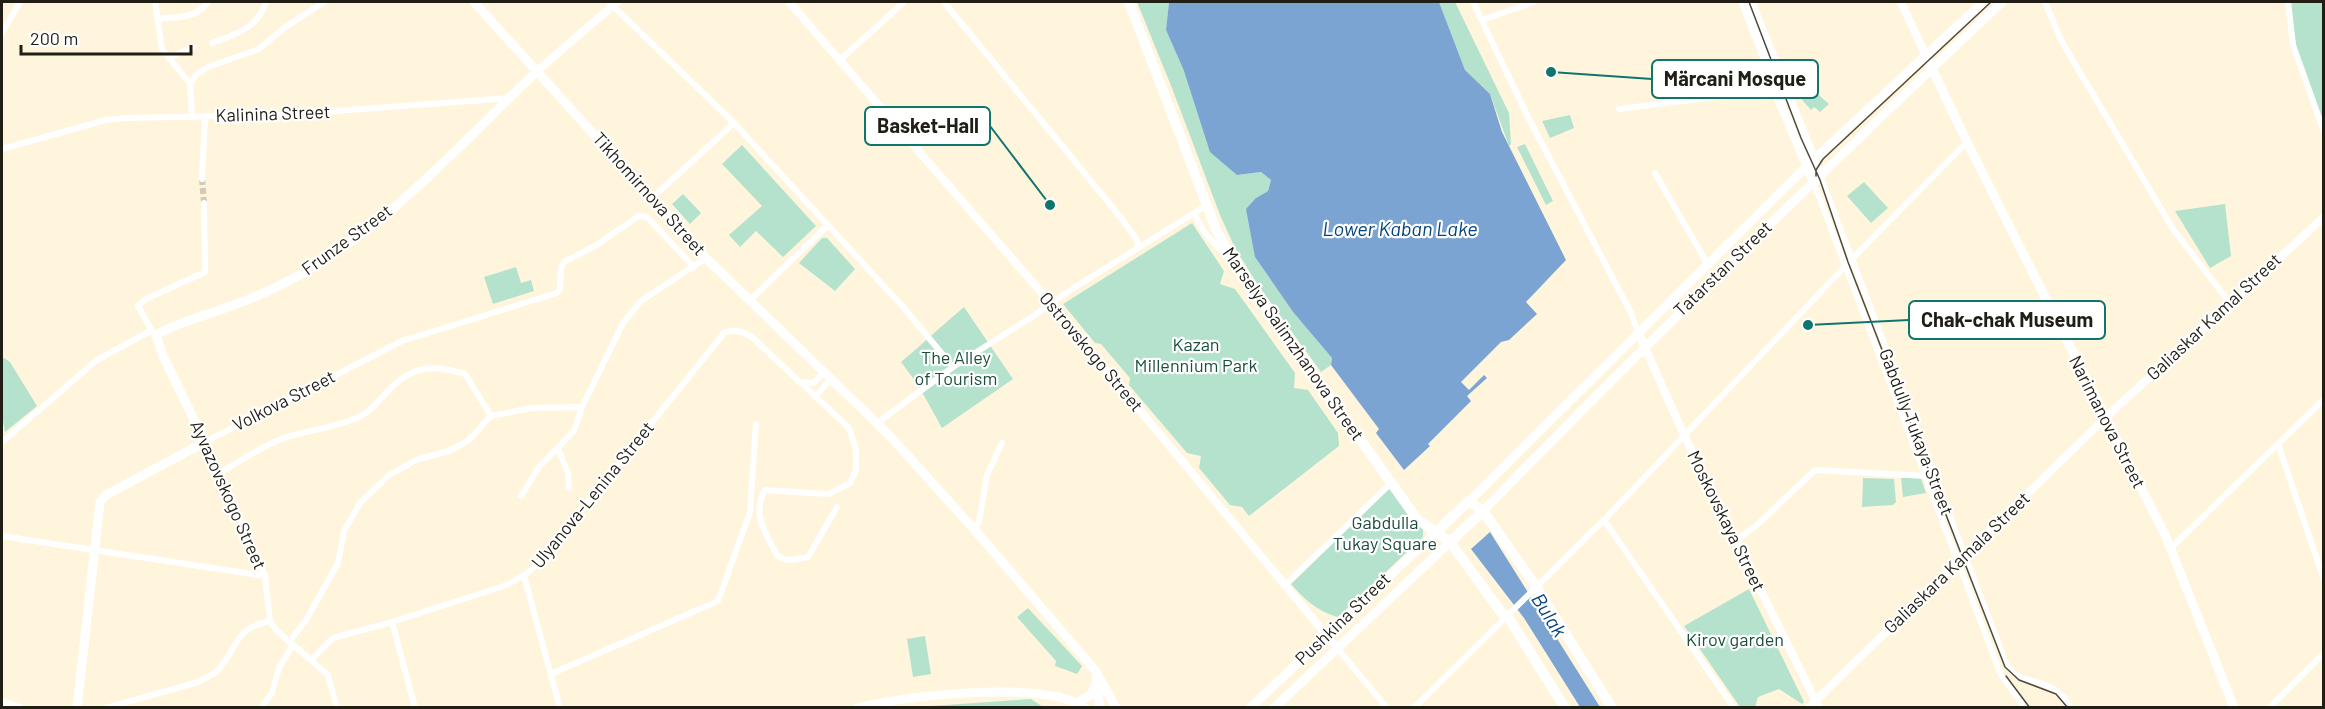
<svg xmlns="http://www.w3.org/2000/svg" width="2325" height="709" viewBox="0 0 2325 709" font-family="Barlow,sans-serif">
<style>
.green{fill:#b5e2cd}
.water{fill:#7ca4d2}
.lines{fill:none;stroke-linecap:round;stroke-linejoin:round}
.minor-tunnel{stroke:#d3cab5;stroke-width:6;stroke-dasharray:6 3;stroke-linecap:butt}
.minor{stroke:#fff;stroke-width:6}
.tertiary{stroke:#fff;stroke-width:8}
.secondary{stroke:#fff;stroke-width:9}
.primary{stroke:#fff;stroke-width:10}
.tram{stroke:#4d493d;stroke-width:1.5}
.labels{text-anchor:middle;stroke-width:4.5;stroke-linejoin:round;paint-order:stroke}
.street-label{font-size:18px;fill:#211e15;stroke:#fff}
.park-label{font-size:18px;fill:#194f3b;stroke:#fff}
.water-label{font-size:20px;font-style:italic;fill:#04437b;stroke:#fff}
.leader{fill:none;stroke:#0f766e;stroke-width:2}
.callout-dot{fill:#0f766e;stroke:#fff;stroke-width:2}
.callout{fill:#fff;stroke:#0f766e;stroke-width:2}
.callout-label{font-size:20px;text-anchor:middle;font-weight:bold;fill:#211e15}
</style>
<rect width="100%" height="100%" fill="#fff5dd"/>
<path class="green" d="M1137,2h32l-3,28 18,41 53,104 24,-3 10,8 -3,11 -12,7 -1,59 38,55 39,46 -1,7 -10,7 -65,-90 -21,-34 -15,-33 -48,-127z
M1439,2h16l54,111 2,31 -2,2 -19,-52 -25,-24z
M2291,2h32v119l-26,-64z
M1806,84l23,20 -9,8 -6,-5 -3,3 -14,-16v-3z
M1570,115l4,13 -24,10 -8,-17z
M1525,144l28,57 -7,4 -29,-58z
M742,145l74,81 -33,31 -27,-26 -16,16 -11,-12 33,-29 -40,-42z
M1864,182l24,26 -17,15 -24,-27z
M683,194l18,19 -11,11 -18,-20z
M2225,204l6,52 -21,12 -35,-57z
M1192,223l32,48 -4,13 15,5 60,84 -1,15 14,2 30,43 1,13 -90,70 -7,-9 -12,-2 -31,-37 2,-12 -14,-3 -58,-68 1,-7 -29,-34 -6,-1 -32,-39z
M822,238h5l28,31 -20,22 -36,-28z
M516,267l5,16 10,-3 3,11 -41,13 -9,-27z
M964,307l49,72 -71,49 -24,-43 -17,-23c22,-18 41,-37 63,-55z
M4,358l6,4 27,44 -32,26 -3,-16v-57z
M1863,478l31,1 2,23 -3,3 -31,2z
M1901,478h20l5,15 -23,4z
M1390,488l33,42v7l-83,78 -3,2c-21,-7 -32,-17 -46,-33z
M1749,589l55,113 -2,2 -23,-15 -21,8 -3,10h-15l-56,-81z
M1028,608l54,58 -5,8 -22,-8 1,-5 -39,-44z
M925,636l6,38 -18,3 -6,-38z
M1031,699l12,8h-113l1,-1z"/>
<path class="water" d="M1169,2h270l26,68 25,24 12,38 64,128 -40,42 11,12 -28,26 -8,2 -40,40 8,8 15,-15 3,3 -20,18 4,5 -43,43 2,2 -26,24 -28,-37 3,-4 -48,-64 1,-7 -39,-46 -38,-55 -9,-48 10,-11 12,-7 3,-11 -10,-8 -24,3 -27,-23 -26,-81 -18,-41z
M1490,532l110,175h-20l-56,-89 -53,-69z"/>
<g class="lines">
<path class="minor-tunnel" d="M202,179l2,24"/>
<path class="minor" d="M155,2l7,47 28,35 2,32
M609,2l125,121 170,185 49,59
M944,2l178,217 15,21 1,7
M1473,2l56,117 102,194 7,19
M2045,2l17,40 111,187 56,73
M2288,2l5,43 31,87
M157,19c19,-2 40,0 51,-17
M1482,20l52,-18
M2,33l18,-31
M212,43c24,-9 46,-15 54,-41
M169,58l24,-11
M839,61l65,-59
M190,84l7,-10 11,-7 51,-18 25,-21 40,-26
M1619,109l159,-20
M2,149l104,-29 19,-2 157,-3 227,-17
M1655,173l52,90
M1820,175l187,491c11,16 32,14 47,23 8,5 12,11 17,19
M202,179l3,-63
M1813,181l188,494 24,33
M652,198l82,-75
M1194,214l11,19 21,23
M749,301l79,-76
M153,333l-15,-27 8,-7 59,-27 -1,-69
M799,382l15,1 10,-11
M815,397l16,-18
M877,423l76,-56 85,-54 26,-19 143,-89
M2,442l95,-82 53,-29
M2278,444l46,136
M558,449l10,24 1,15
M219,473c22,-12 41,-26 65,-35 24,-8 51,-10 75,-21 23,-11 31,-39 61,-47 15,-4 31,0 45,4l26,42
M521,496l18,-29 35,-36 8,-24 41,-84 18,-22 65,-43
M1604,520l130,188
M973,528l6,-6 8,-47 15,-32
M2,536l263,40
M1736,540l20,-14 59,-56 111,6
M2171,548l153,-149
M524,576l36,132
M1284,586l107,-103
M392,622l23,86
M289,642l17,-22 32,-57 6,-32 16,-28 28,-27 28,-16 33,-9 19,-10 23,-25 40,-8 51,-1
M1338,649l49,59
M312,659l21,-21 59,-16 115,-37 22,-13 14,-14 181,-225c12,-5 21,-1 30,6l95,89 7,22v20l-6,13 -21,11 -64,-4c-14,23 1,44 12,65 9,8 20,4 31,2l29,-50
M551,674l167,-73 32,-89 6,-88
M106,708l92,-26c7,-4 16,-7 21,-13 20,-23 14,-40 51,-48
M261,708l11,-15 7,-25 13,-22
M337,708l-9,-33 -52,-45 -6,-9 -5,-45 -60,-134 197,-101 155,-48 3,-4 1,-21 3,-6 31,-16 44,-30 8,1 47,50
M1414,708l190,-188 247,-260 116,-118
M2269,708l55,-55"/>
<path class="tertiary" d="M789,2l272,313 277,334
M1901,2l25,54
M537,71l80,-69
M1638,332l46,103 135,273
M2,702l18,6
M1808,708l297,-290 219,-201"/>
<path class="secondary" d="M474,2l232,256 182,176 85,94 122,142 21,38
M1743,2l31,79 5,19 34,81
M1751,2l69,173
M1926,56l41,86 199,395 68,171
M1469,501l338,-335 176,-164
M1483,511c170,-174 343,-343 519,-509
M1096,675l4,33
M1078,702l13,-7 5,-12
M77,708l23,-206 6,-7 99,-53 -42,-86 -7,-21c23,-13 48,-19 72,-28 26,-9 51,-20 75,-34 90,-52 160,-131 234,-202
M857,708c46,-12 190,-29 228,0
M1250,708l187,-177
M1274,708l176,-166"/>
<path class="primary" d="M1129,2l87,227 17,33 184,257 33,23 51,70 7,5 57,91
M1437,531l32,-30 14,10 50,71 79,126
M1450,542l33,-31"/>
<path class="tram" d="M1749,2l52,136 19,42 28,82 157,405 14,13 37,14 12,14
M1816,176v-6l7,-11 168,-157
M2006,676l24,32"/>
</g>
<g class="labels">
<g class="street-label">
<text transform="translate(273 114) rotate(-2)" y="6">Kalinina Street</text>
<text transform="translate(649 194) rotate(48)" y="6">Tikhomirnova Street</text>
<text transform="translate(347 240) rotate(-36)" y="6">Frunze Street</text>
<text transform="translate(1723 269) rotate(-44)" y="6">Tatarstan Street</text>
<text transform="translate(2214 317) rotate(-43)" y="6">Galiaskar Kamal Street</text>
<text transform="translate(1293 344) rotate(55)" y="6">Marselya Salimzhanova Street</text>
<text transform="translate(1091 352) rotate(50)" y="6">Ostrovskogo Street</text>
<text transform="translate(284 401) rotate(-27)" y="6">Volkova Street</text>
<text transform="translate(2107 422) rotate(63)" y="6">Narimanova Street</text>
<text transform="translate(1916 432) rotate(69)" y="6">Gabdully Tukaya Street</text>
<text transform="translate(228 495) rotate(66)" y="6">Ayvazovskogo Street</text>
<text transform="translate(593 495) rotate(-51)" y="6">Ulyanova-Lenina Street</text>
<text transform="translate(1726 521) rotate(64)" y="6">Moskovskaya Street</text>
<text transform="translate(1957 563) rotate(-44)" y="6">Galiaskara Kamala Street</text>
<text transform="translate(1343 619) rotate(-44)" y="6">Pushkina Street</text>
</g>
<g class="park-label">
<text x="1196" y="351">Kazan<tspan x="1196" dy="21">Millennium Park</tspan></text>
<text x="956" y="364">The Alley<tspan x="956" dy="21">of Tourism</tspan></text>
<text x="1385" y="529">Gabdulla<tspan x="1385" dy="21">Tukay Square</tspan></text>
<text x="1735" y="646">Kirov garden</text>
</g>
<g class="water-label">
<text x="1400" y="236">Lower Kaban Lake</text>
<text transform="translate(1549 615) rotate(58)" y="7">Bulak</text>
</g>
</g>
<path class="leader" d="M1551 72L1652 79M1050 205L990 126M1808 325L1909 320"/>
<g class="callout-dot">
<circle cx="1551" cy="72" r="6"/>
<circle cx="1050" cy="205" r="6"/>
<circle cx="1808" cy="325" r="6"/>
</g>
<g class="callout">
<rect x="1652" y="60" width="166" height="38" rx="6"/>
<rect x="865" y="107" width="125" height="38" rx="6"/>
<rect x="1909" y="301" width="196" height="38" rx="6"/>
</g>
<g class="callout-label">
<text x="1735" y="86">Märcani Mosque</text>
<text x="928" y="133">Basket-Hall</text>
<text x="2007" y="327">Chak-chak Museum</text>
</g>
<rect width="2325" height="709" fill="none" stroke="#211e15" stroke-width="6"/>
<path d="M21 45v9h170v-9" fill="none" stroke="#211e15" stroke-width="3"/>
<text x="30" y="45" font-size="18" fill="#211e15" stroke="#ffffff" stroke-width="4.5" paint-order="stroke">200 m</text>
</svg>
